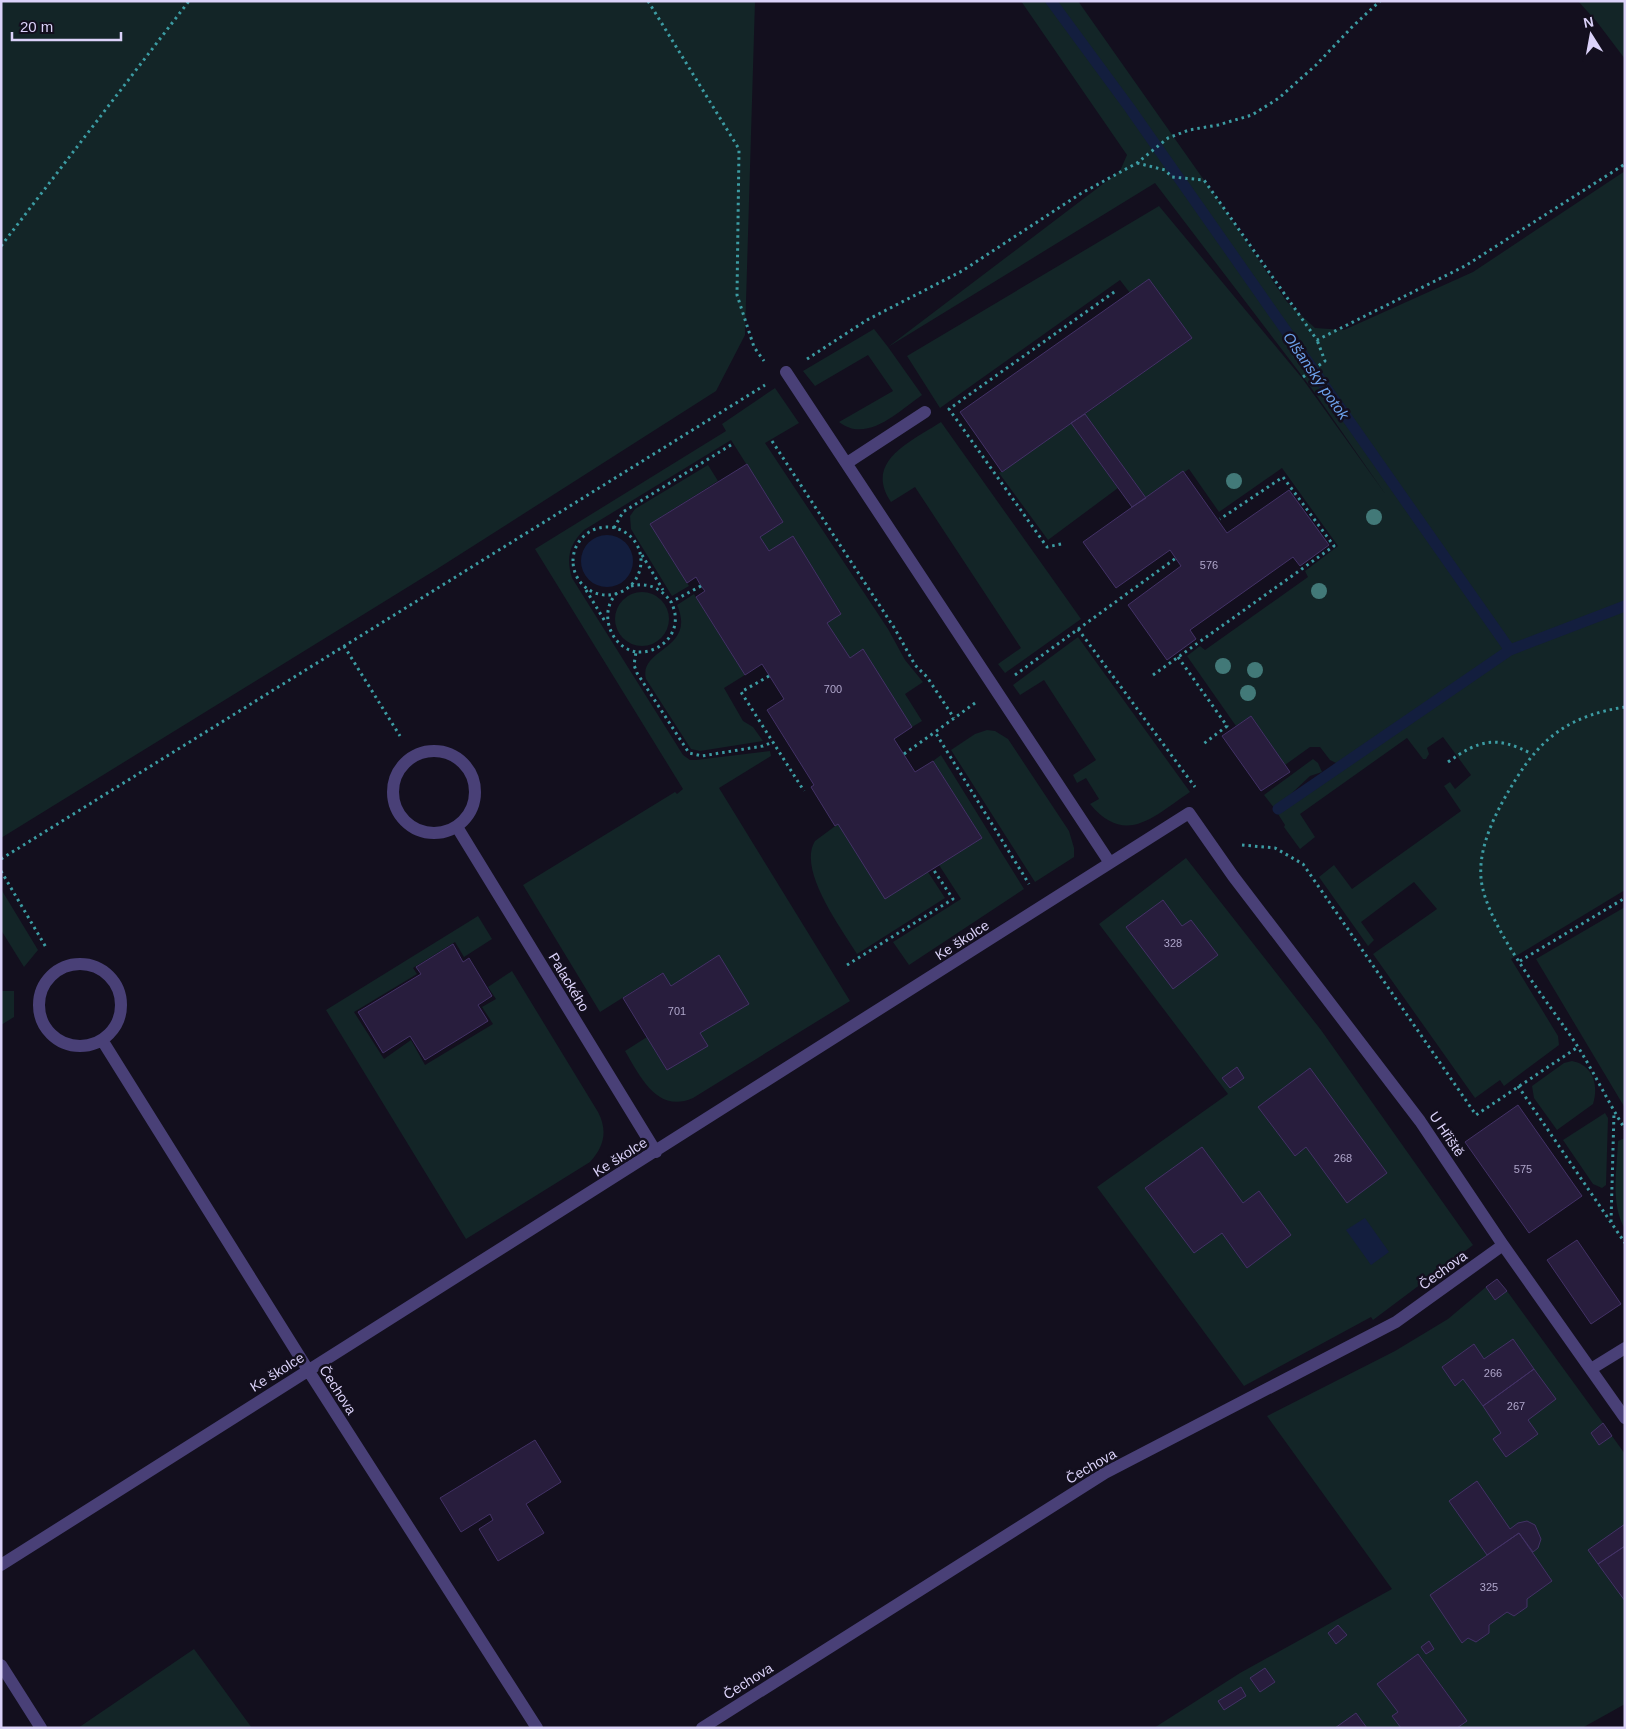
<svg xmlns="http://www.w3.org/2000/svg" width="1626" height="1729" viewBox="0 0 1626 1729" font-family="Helvetica,sans-serif">
<style>
.green{fill:#132527}
.water{fill:#131e3e}
.lines{fill:none;stroke-linecap:round;stroke-linejoin:round}
.stream{stroke:#131e3e;stroke-width:11}
.building{fill:#281d3d;stroke:#433266}
.path{stroke:#3c9ca3;stroke-width:3;stroke-dasharray:2.5 4;stroke-linecap:butt}
.street{stroke:#494077;stroke-width:12}
.tree{fill:#427978}
.labels{text-anchor:middle;stroke-width:5;stroke-linejoin:round;paint-order:stroke}
.number-label{font-size:11px;fill:#aea5ca}
.street-label{font-size:14px;fill:#dbd2f9;stroke:#130f1e}
.water-label{font-size:15px;font-style:italic;fill:#6da2ec;stroke:#130f1e}
</style>
<rect width="100%" height="100%" fill="#130f1e"/>
<path class="green" d="M1,1h754l-10,334 -29,56 -279,178 -436,269z
M1021,1h57l147,209 62,92 28,26 29,2 129,-58 152,-101v719l-114,69 47,77 1,9 -55,41 -4,-6 -25,18 -102,-144 64,-45 -23,-27 -53,40 13,18 -6,6 -49,-69 15,-12 18,24 109,-78 -17,-25 6,-4 5,7 16,-14 -28,-38 -16,11 2,6 -3,5h-3l-16,-21 -107,76 15,23 -15,12 -16,-22 1,-2 -7,-11 68,-46 -16,-8 -10,-13h-10l-25,18 -34,-49 -15,10 -49,-70 13,-10 5,4 103,-73 -3,-6 33,-25 -56,-78 -63,44 -30,-43 -43,29 -61,-84 107,-76 -43,-59 -19,14 -10,-13 -180,128 -33,-52 252,-150 143,172 84,117 -74,-106 -157,-206 -267,164 34,48c-23,16 -55,49 -83,27l54,-31 -25,-36 -53,31 -12,-15 71,-42 14,18 232,-176 7,-16z
M1578,1h47v58l-28,-37z
M775,388l24,35 -34,20 123,186 17,31 18,22 -18,12 17,27 -10,6 -49,-77 -13,8 -23,-35 14,-10 -48,-76 -24,14 -9,-14 23,-15 -52,-82 -147,90c-15,15 -18,28 -12,48l111,177 7,5h6l74,-9 1,5 -52,32 131,213 -157,97c-36,16 -53,-22 -68,-47l22,-14 20,33 40,-24 -7,-13 48,-29 -29,-49 -48,31 -9,-13 -62,39 -77,-127 152,-93 2,2 6,-5 -148,-240 191,-118 -4,-7z
M941,422l140,197 -76,54 -7,-9 23,-16 -106,-161 -24,15c-28,-41 21,-61 50,-80z
M1071,423l47,65 -70,52 -49,-67z
M708,465l10,16 -68,43 39,62 -17,10 -41,-67 -1,-13 5,-7z
M615 619a27 27 0 1 1 54 0a27 27 0 1 1-54 0Z
M694,594l51,81 -21,13 19,33 10,6 10,14 -63,10 -9,-2 -45,-70c-8,-31 51,-29 31,-74z
M1078,637l112,155c-36,24 -64,55 -100,12l9,-5 -13,-21 -9,5 -4,-8 23,-15 -52,-80 -24,15 -7,-10z
M987,730l8,1 13,8 61,92 5,17v9l-39,25 -84,-132 24,-16z
M941,755l83,134 -115,76 -16,-23 68,-43 -22,-34 43,-27 -49,-77z
M1313,759l5,4 4,9 -12,4 -35,33 -11,-14z
M838,824l90,48 17,26 -88,56c-15,-25 -60,-84 -42,-113z
M1186,858l135,172 152,215 -100,75 -2,-3 -127,69 -147,-199 131,-93 -129,-170z
M1,889l37,61 -14,17 -23,-37z
M1625,907v201l-89,-149z
M478,916l14,23 -28,18 -9,-15 -42,26 4,6 -63,38 30,47 27,-19 14,25 68,-41 -11,-17 14,-8 -8,-12 24,-16 86,141c10,19 6,35 -8,50l-124,77 -140,-229z
M1,991h13v26l-13,8z
M1572,1061c21,4 27,24 21,43l-36,26 -23,-32 -2,-12 32,-23z
M1605,1113l3,5 -2,67 -4,3 -9,-4 -30,-44z
M1625,1138v91c-15,-25 -8,-60 -7,-88z
M1486,1287l9,13 12,-9 96,132 -12,10 8,12 13,-9 13,18v250l-43,24h-125l10,-7 -49,-67 -40,30 20,28 -6,4 9,12h-34l-11,-15 -19,15h-183l86,-55 152,-84 -125,-173 128,-65 53,-32z
M194,1649l58,79h-174z"/>
<path class="water" d="M581 561a26 26 0 1 1 52 0a26 26 0 1 1-52 0Z
M1365,1218l24,34 -18,13 -25,-35z"/>
<g class="lines">
<path class="stream" d="M1051,1l78,106 381,543 115,-44
M1278,809l232,-159"/>
</g>
<path class="building" d="M1149,279l43,59 -190,134 -42,-60z
M1085,414l61,84 -14,9 -61,-84z
M747,464l36,58 -23,15 9,14 24,-15 48,78 -14,9 23,35 13,-9 49,78 -18,12 21,33 18,-11 49,77 -97,61 -47,-75 -3,2 -24,-39 3,-2 -47,-75 17,-11 -22,-35 -17,11 -49,-78 9,-6 -4,-5 -5,-9 -9,6 -37,-59z
M1183,471l44,62 62,-43 40,55 -29,21 -7,-9 -103,73 6,9 -29,21 -39,-55 53,-39 -11,-16 -54,38 -33,-46z
M1251,716l39,56 -29,19 -39,-55z
M1163,900l19,26 9,-6 27,35 -45,34 -47,-62z
M453,944l10,18 6,-4 23,38 -14,9 10,16 -63,39 -15,-24 -27,17 -25,-41 63,-38 -5,-7z
M719,955l30,49 -49,29 8,13 -41,24 -44,-72 40,-25 8,13z
M1237,1067l7,11 -14,10 -8,-10z
M1310,1068l77,105 -40,30 -41,-56 -11,9 -37,-49z
M1518,1105l64,91 -53,37 -64,-91z
M1202,1147l41,56 16,-12 32,44 -44,33 -25,-35 -28,20 -49,-65z
M1577,1240l44,64 -30,20 -44,-64z
M1497,1279l10,12 -12,9 -9,-13z
M1513,1339l21,30 -51,37 -20,-27 -8,7 -13,-19 32,-23 10,15z
M1534,1369l22,30 -28,21 10,14 -32,23 -13,-18 8,-6 -18,-27z
M1603,1423l9,13 -13,9 -8,-12z
M535,1440l26,42 -35,22 18,29 -46,28 -19,-32 14,-9 -3,-6 -29,18 -21,-34z
M1477,1481l33,48 8,-6 9,-2 8,4 6,14 -3,9 -5,4 -14,-19 -32,22 -38,-54z
M1625,1524v22l-27,18 -10,-14z
M1519,1533l33,48 -25,18v8l-13,9 -7,-4 -18,13v8l-13,9 -8,-4 -6,5 -32,-48z
M1625,1546v55l-27,-37z
M1338,1625l9,10 -11,9 -8,-11z
M1429,1641l5,8 -8,5 -5,-7z
M1418,1654l49,67 -10,7h-56l-9,-12 6,-4 -21,-28z
M1265,1668l10,14 -15,10 -10,-14z
M1241,1687l5,9 -22,14 -6,-9z
M1356,1713l11,15h-32z"/>
<g class="lines">
<path class="path" d="M648,1l91,148 -2,146 17,52 10,14
M1137,163l28,7 7,7 32,3 113,160 148,-74 160,-102
M1,246l188,-245
M807,359l60,-39 95,-49 118,-77 57,-31 31,-25 21,-8 29,-5 34,-10 27,-17 37,-33 36,-38 28,-26
M1303,377l22,-16 -8,-21
M772,441l123,188 20,36 12,12 27,41
M573 561a34 34 0 1 1 68 0a34 34 0 1 1-68 0Z
M614,528l9,-16 111,-69
M1061,544l-14,3 -98,-138 168,-119
M642,555l21,35
M631,586c17,-4 30,2 40,16
M701,586l-30,16c14,27 -8,52 -35,50l-2,13 3,8 52,80 13,3 61,-10 10,-4
M586,590l20,33
M617,593c-19,19 -7,54 19,59
M1078,629l117,158
M344,646l56,90
M1178,657l49,69 -25,19
M1015,675l161,-117
M1153,675l181,-129 -51,-69 -63,42
M769,676l-28,16 63,99
M975,703l-40,29 94,152
M1625,707c-52,8 -82,28 -109,72 -17,27 -38,65 -35,99 4,48 70,127 97,169 17,27 30,55 47,82
M904,754l31,-22
M1448,762c31,-22 48,-27 84,-8
M1242,845l33,3 28,16 173,251 102,-68
M1,859l764,-474
M1,871l46,78
M1520,961l105,-63
M847,965l106,-66 -20,-30
M1518,1086l107,157
M1611,1222l3,-109"/>
<path class="street" d="M786,372l324,491
M847,463l78,-51
M393 792a41 41 0 1 1 82 0a41 41 0 1 1-82 0Z
M457,827l199,325
M39 1005a41 41 0 1 1 82 0a41 41 0 1 1-82 0Z
M102,1040l206,330 229,358
M1591,1369l34,-21
M1,1565l1188,-752 44,63 187,245 83,124 122,173
M1,1665l40,63
M702,1728l403,-255 291,-151 107,-77"/>
</g>
<g class="tree">
<circle cx="1234" cy="481" r="8"/>
<circle cx="1374" cy="517" r="8"/>
<circle cx="1319" cy="591" r="8"/>
<circle cx="1223" cy="666" r="8"/>
<circle cx="1255" cy="670" r="8"/>
<circle cx="1248" cy="693" r="8"/>
</g>
<g class="labels">
<g class="number-label">
<text x="1209" y="569">576</text>
<text x="833" y="693">700</text>
<text x="1173" y="947">328</text>
<text x="677" y="1015">701</text>
<text x="1343" y="1162">268</text>
<text x="1523" y="1173">575</text>
<text x="1493" y="1377">266</text>
<text x="1516" y="1410">267</text>
<text x="1489" y="1591">325</text>
</g>
<g class="street-label">
<text transform="translate(962 940) rotate(-33)" y="5">Ke školce</text>
<text transform="translate(569 982) rotate(59)" y="5">Palackého</text>
<text transform="translate(1447 1134) rotate(56)" y="5">U Hřiště</text>
<text transform="translate(620 1157) rotate(-32)" y="5">Ke školce</text>
<text transform="translate(1443 1270) rotate(-36)" y="5">Čechova</text>
<text transform="translate(277 1372) rotate(-32)" y="5">Ke školce</text>
<text transform="translate(338 1390) rotate(57)" y="5">Čechova</text>
<text transform="translate(1091 1466) rotate(-30)" y="5">Čechova</text>
<text transform="translate(748 1681) rotate(-32)" y="5">Čechova</text>
</g>
<g class="water-label">
<text transform="translate(1316 376) rotate(55)" y="5">Olšanský potok</text>
</g>
</g>
<rect width="1626" height="1729" fill="none" stroke="#dbd2f9" stroke-width="5"/>
<g transform="translate(1591 35) rotate(349)" stroke="#130f1e" stroke-width="4" paint-order="stroke">
<path d="M0-4L9 19L0 12L-9 19Z" fill="#dbd2f9"/>
<text y="-8" font-size="14" font-weight="bold" text-anchor="middle" fill="#dbd2f9">N</text>
</g>
<path d="M12 32v8h109v-8" fill="none" stroke="#dbd2f9" stroke-width="2.5"/>
<text x="20" y="32" font-size="15" fill="#dbd2f9" stroke="#130f1e" stroke-width="4" paint-order="stroke">20 m</text>
</svg>
